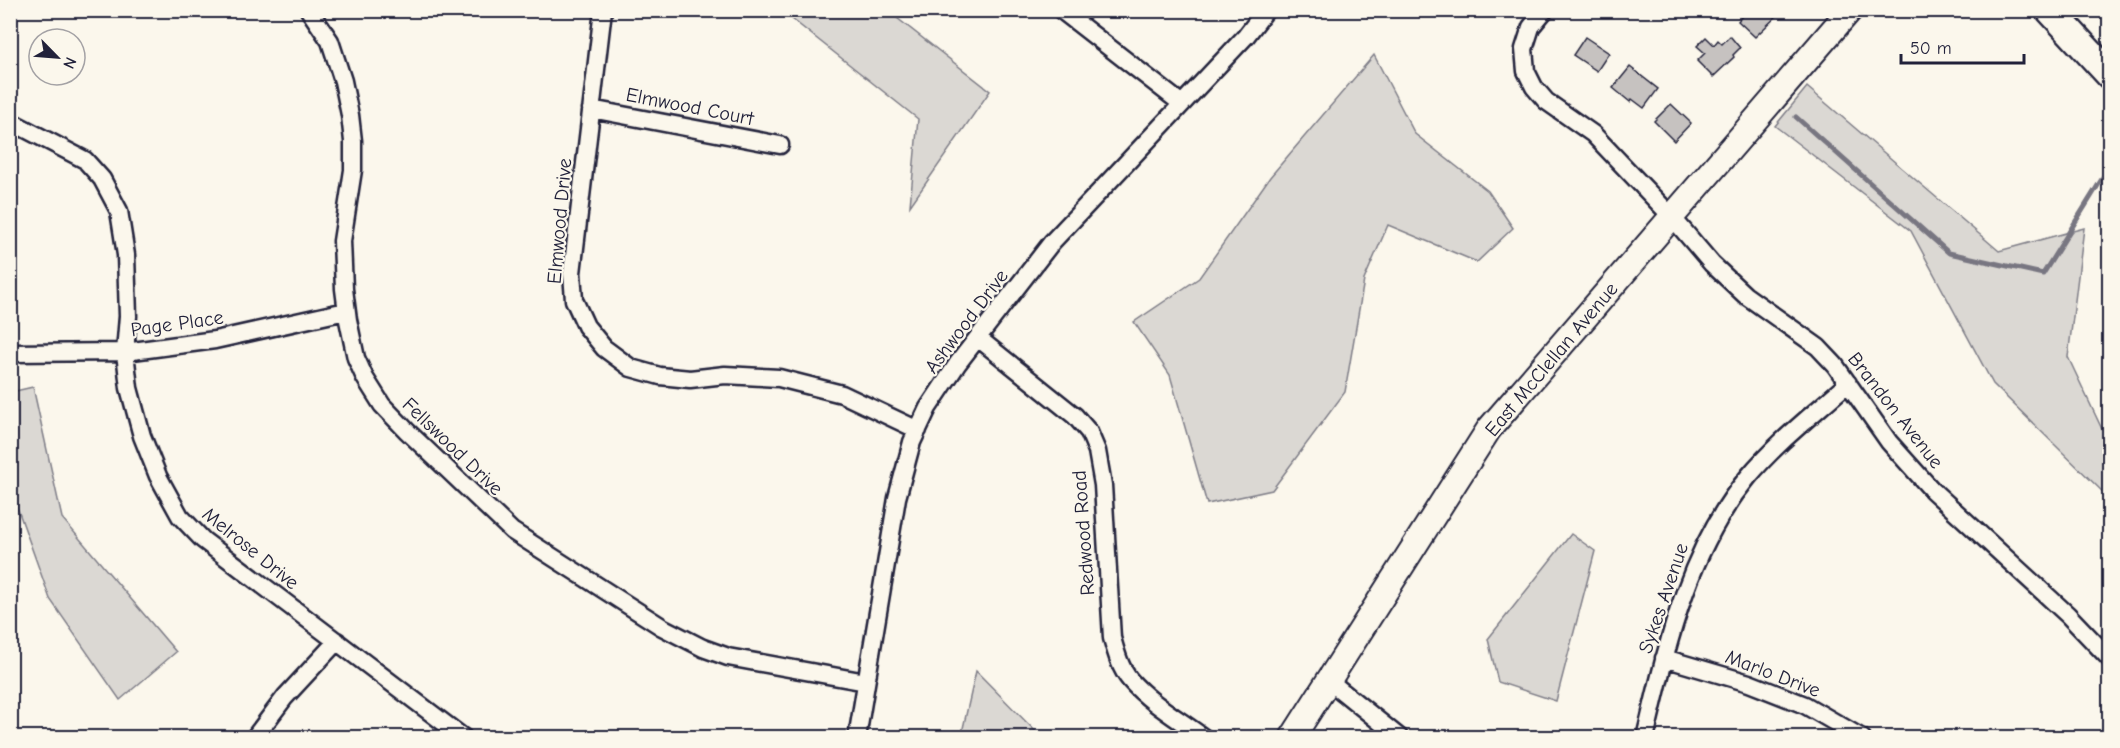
<svg xmlns="http://www.w3.org/2000/svg" width="2120" height="748" viewBox="0 0 2120 748" font-family="'Comic Neue',sans-serif">
<style>
.green{fill:#dbd8d3;stroke:#7e7d87;stroke-width:1.5}
.lines{fill:none;stroke-linecap:round;stroke-linejoin:round}
.stream{stroke:#787681;stroke-width:5}
.building{fill:#c6c2c0;stroke:#22223b;stroke-width:1.5}
.street-casing{stroke:#22223b;stroke-width:21}
.secondary-casing{stroke:#22223b;stroke-width:28}
.primary-casing{stroke:#22223b;stroke-width:32}
.street{stroke:#fbf7ec;stroke-width:16}
.secondary{stroke:#fbf7ec;stroke-width:24}
.primary{stroke:#fbf7ec;stroke-width:27}
.labels{text-anchor:middle;stroke-width:4.5;stroke-linejoin:round;paint-order:stroke}
.street-label{font-size:20px;fill:#22223b;stroke:#fbf7ec}
</style>
<rect width="100%" height="100%" fill="#fbf7ec"/>
<filter id="ink" filterUnits="userSpaceOnUse"><feTurbulence type="fractalNoise" baseFrequency=".0167" numOctaves="2"/><feDisplacementMap in="SourceGraphic" scale="12" xChannelSelector="R" yChannelSelector="G"/><feConvolveMatrix kernelMatrix="1 2 1 2 8 2 1 2 1" color-interpolation-filters="sRGB"/></filter>
<g filter="url(#ink)">
<path class="green" d="M782,11h106l102,80 -80,115 8,-87z
M1374,55l41,79 73,57 25,37 -36,34 -89,-37 -24,55 -19,112 -73,98 -65,14 -37,-129 -36,-53 65,-44 71,-101z
M1807,87l192,164 85,-23 -16,129 41,87v54l-116,-114 -82,-153 -136,-105z
M33,387l29,131 114,134 -56,48 -70,-101 -33,-92 -7,-54 1,-61z
M1571,534l24,17 -39,150 -58,-19 -10,-43z
M976,671l65,66h-80z"/>
<g class="lines">
<path class="stream" d="M1796,117l153,136 94,21 67,-108"/>
</g>
<path class="building" d="M1747,10h32l2,2 -26,25 -17,-16z
M1730,36l10,12 -7,7 1,2 -21,20 -16,-16 8,-8 -8,-7 9,-9 8,8 4,-5 4,4z
M1585,37l24,16 -12,18 -24,-16z
M1630,67l28,22 -14,19 -12,-9 -2,3 -17,-14z
M1671,104l20,19 -17,18 -20,-20z"/>
<g class="lines">
<g class="street-casing">
<path id="street" d="M309,10l21,31 13,40 7,34 3,26v29l-11,71 2,48 4,31 8,38 9,20 17,27 25,26 105,100 150,96 41,21 25,9 138,25
M603,10l-31,263 2,27 12,26 18,22 27,20 29,8 30,3 35,-4 54,3 63,16 76,36
M1061,10l121,94
M1545,10l-14,17 -7,22 2,22 8,16 12,14 47,33 79,83 40,47 33,31 73,52 17,18 54,77 43,48 136,125 42,44
M591,109l189,36
M10,121l75,39 17,19 17,32 7,44 2,61 -3,36 4,36 13,48 16,40 22,40 23,24 261,198
M978,338l97,78 14,16 8,19 6,34 9,153c4,14 8,30 18,42 20,23 50,40 74,58
M10,353l115,-1 90,-12 131,-29
M1664,658l85,25 56,22 57,33
M1328,680l72,58
M254,738l31,-41 52,-56
M857,738l40,-240 15,-56 16,-34 30,-45 94,-121 194,-206 20,-26
M1645,738c22,-92 42,-187 103,-261 29,-35 67,-64 100,-94"/>
</g>
<g class="secondary-casing">
<path id="secondary" d="M1292,738l197,-309 361,-419"/>
</g>
<g class="primary-casing">
<path id="primary" d="M2050,10l60,65"/>
</g>
<use href="#street" class="street"/>
<use href="#secondary" class="secondary"/>
<use href="#primary" class="primary"/>
</g>
</g>
<g class="labels">
<g class="street-label">
<text transform="translate(690 106) rotate(11)" y="7">Elmwood Court</text>
<text transform="translate(559 221) rotate(-85)" y="7">Elmwood Drive</text>
<text transform="translate(966 321) rotate(-53)" y="7">Ashwood Drive</text>
<text transform="translate(177 323) rotate(-8)" y="7">Page Place</text>
<text transform="translate(1551 359) rotate(-50)" y="7">East McClellan Avenue</text>
<text transform="translate(1896 410) rotate(52)" y="7">Brandon Avenue</text>
<text transform="translate(453 446) rotate(44)" y="7">Fellswood Drive</text>
<text transform="translate(1083 533) rotate(-94)" y="7">Redwood Road</text>
<text transform="translate(251 548) rotate(39)" y="7">Melrose Drive</text>
<text transform="translate(1663 598) rotate(-71)" y="7">Sykes Avenue</text>
<text transform="translate(1773 673) rotate(21)" y="7">Marlo Drive</text>
</g>
</g>
<rect width="2120" height="748" fill="none" stroke="#fbf7ec" stroke-width="36"/>
<rect x="18" y="18" width="2084" height="712" fill="none" stroke="#22223b" stroke-width="2" filter="url(#ink)"/>
<g transform="translate(57 57) rotate(115)"><circle r="28" fill="#fbf7ec" stroke="#a4a2a5" stroke-width="1.5"/>
<path d="M0-4.5L10 22L0 15L-10 22Z" fill="#22223b"/>
<text y="-9" font-size="16" font-weight="bold" text-anchor="middle" fill="#22223b">N</text>
</g>
<path d="M1901 54v9h123v-9" fill="none" stroke="#22223b" stroke-width="3"/>
<text x="1910" y="54" font-size="18" fill="#22223b" stroke="#fbf7ec" stroke-width="4.5" paint-order="stroke">50 m</text>
</svg>
